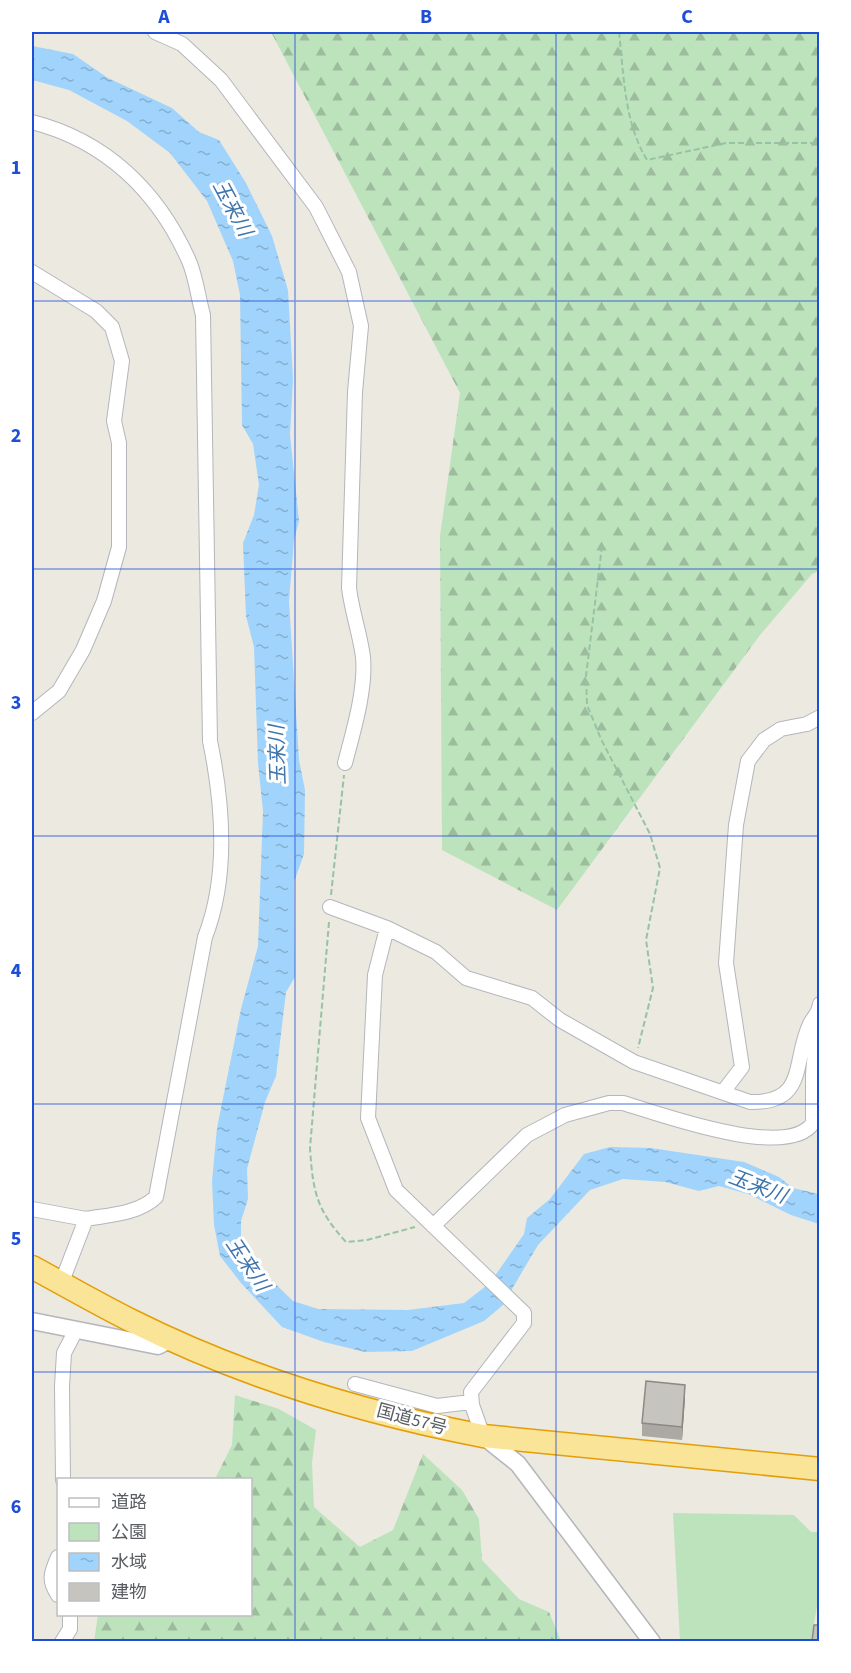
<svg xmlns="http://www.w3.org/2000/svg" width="851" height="1673" viewBox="0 0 851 1673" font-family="'Source Sans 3','Noto Sans JP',sans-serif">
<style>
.forest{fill:url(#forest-firs)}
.park{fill:#bde3bd}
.water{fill:url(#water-ripples)}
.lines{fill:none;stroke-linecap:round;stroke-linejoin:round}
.minor-casing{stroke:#b3b6bb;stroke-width:16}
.tertiary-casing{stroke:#b3b6bb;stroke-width:19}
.trunk-casing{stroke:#e49e08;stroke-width:25}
.path{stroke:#97c3a3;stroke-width:2;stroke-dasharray:6 3;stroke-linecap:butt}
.minor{stroke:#fff;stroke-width:14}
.tertiary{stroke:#fff;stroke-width:16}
.trunk{stroke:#fae498;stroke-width:22}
.wall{fill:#aaa9a3}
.shaded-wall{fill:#8b8985}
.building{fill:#c6c4be;stroke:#8b8985;stroke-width:1.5}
.grid{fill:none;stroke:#1d4ed8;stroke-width:1.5;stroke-opacity:0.55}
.labels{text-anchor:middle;stroke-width:6;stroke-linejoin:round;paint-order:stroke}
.street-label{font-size:18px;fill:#595d61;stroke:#fff}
.water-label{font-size:20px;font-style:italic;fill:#3f75ad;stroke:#fff}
.neatline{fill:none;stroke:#1d4ed8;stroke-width:2}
.grid-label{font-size:20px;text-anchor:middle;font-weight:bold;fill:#1d4ed8}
</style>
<defs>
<pattern id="forest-firs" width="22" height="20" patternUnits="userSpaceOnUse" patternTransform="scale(1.5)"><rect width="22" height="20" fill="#bde3bd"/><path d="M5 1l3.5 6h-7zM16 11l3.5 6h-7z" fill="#9dbb9d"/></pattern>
<pattern id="water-ripples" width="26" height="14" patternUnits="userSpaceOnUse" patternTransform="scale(1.5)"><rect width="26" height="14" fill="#a0d4fc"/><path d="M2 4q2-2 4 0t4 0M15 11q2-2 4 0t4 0" fill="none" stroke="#85afcf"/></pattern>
</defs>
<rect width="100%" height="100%" fill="#ece9e0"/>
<path class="forest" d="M271,32h548v539l-7,3 -52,61 -203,275 -115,-60 -2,-314 20,-143z
M235,1395l44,14 37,21 -4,33 2,44 46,40 33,-17 30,-76 39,36 17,29 3,41 37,39 30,13 12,29h-467l4,-26 152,-1v-134l-35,-1 17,-34z"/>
<path class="park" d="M673,1513l121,2 17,17h8v63l-8,46h-131z"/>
<path class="water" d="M32,46l41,8 35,24 64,30 27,24 20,8 27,43 26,53 16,54 5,89 -3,56 9,86 -5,19 -5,61 10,159 6,30 -1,64 -10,28 1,95 -9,15 -10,84 -11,26 -18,67 1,30 -7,22v15l16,30 36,35 25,8 90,1 56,-7 26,-20 34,-49 3,-16 23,-19 34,-45 26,-7 41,1 93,14 35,15 14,11 26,6v30l-28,-9 -43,-21 -29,-8 -20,5 -34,-9 -42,-3 -33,11 -52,55 -26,44 -3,11 -25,21 -72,30 -47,1 -41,-10 -42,-15 -41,-44 -21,-27 -6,-31 -2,-44 5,-53 24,-119 17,-63 5,-135 -5,-48 -4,-116 -8,-31 -3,-73 11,-28 5,-30 -6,-41 -11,-19 -2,-130 -7,-34 -26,-60 -37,-48 -43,-32 -58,-31 -37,-10z"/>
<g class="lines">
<g class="minor-casing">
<path id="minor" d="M155,32l27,12 39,36 95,127 33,65 12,54 -6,66 -6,196c3,24 11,46 14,69 3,33 -10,75 -18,106
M32,122c74,19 126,69 157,139 7,16 9,36 14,54l7,426c13,63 19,135 -5,196l-49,260c-18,17 -47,18 -70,22
M32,272l64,39 16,16 10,34 -8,60 5,22v104l-15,54 -21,49 -24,41 -27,22
M330,907l57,21 49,24 30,26 66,20 28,22 74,42 116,40c58,1 42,-40 60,-78 4,-8 9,-10 10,-20
M387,928l-12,47 -7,143 28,72 128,123v10l-53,69 1,13 11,31
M723,1092l19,-25 -16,-104 10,-138 12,-64 16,-21 17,-11 26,-5 13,-7
M32,1209l54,10 -25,65
M433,1226l94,-91 38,-20 44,-12h14c37,11 165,58 190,20v-49l5,-55
M355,1384l82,22 34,-4
M63,1480l-1,-94 2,-33 12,-23
M58,1557c-7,16 -10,23 0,38
M62,1642l8,-13v-15"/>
</g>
<g class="tertiary-casing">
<path id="tertiary" d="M32,1321l126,25 13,-7
M483,1436l35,28 134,178"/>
</g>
<g class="trunk-casing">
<path id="trunk" d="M32,1267c33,18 66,37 100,54 110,55 232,92 351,115l337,33"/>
</g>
<path class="path" d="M619,32c5,44 5,90 28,128l79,-17h94
M602,546l-16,130 1,29 14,34 49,95 10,34 -14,72 7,48 -15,60
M331,895l13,-120
M329,922l-19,226c3,44 6,61 36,94l21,-2 48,-13"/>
<use href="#minor" class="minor"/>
<use href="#tertiary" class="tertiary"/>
<use href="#trunk" class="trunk"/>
</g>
<path class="wall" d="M685,1398l-3,42 -40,-4v-13z"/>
<path class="shaded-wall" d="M685,1385v13l-3,42v-13z"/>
<path class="building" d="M646,1381l39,4 -3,42 -40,-4z
M814,1625h5v16h-7z"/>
<path class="grid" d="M295,32v1610M556,32v1610M32,301h788M32,569h788M32,836h788M32,1104h788M32,1372h788"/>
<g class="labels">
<g class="street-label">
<text transform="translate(412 1419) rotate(15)" y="6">国道57号</text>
</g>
<g class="water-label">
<text transform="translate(233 208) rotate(62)" y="7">玉来川</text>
<text transform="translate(277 755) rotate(-92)" y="7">玉来川</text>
<text transform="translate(758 1186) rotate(21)" y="7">玉来川</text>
<text transform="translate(248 1264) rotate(56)" y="7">玉来川</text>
</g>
</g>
<rect width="851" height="1673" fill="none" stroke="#ffffff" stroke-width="66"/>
<rect x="57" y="1478" width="195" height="138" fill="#ffffff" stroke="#bdbec0" stroke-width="1.5"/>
<rect x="69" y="1498" width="30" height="9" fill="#ffffff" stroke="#bdbec0" stroke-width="1.5"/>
<text x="111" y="1508" font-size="18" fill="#595d61">道路</text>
<rect x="69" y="1523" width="30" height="18" fill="#bde3bd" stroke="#bdbec0" stroke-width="1.5"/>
<text x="111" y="1538" font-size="18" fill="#595d61">公園</text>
<rect x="69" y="1553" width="30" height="18" fill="url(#water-ripples)" stroke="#bdbec0" stroke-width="1.5"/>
<text x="111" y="1568" font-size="18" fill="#595d61">水域</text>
<rect x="69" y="1583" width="30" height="18" fill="#c6c4be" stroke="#bdbec0" stroke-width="1.5"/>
<text x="111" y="1598" font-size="18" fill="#595d61">建物</text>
<rect x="33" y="33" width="785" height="1607" class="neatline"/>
<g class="grid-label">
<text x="164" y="23">A</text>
<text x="426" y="23">B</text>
<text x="687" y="23">C</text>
<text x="16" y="174">1</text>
<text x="16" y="442">2</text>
<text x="16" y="709">3</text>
<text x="16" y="977">4</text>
<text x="16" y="1245">5</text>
<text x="16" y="1513">6</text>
</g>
</svg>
